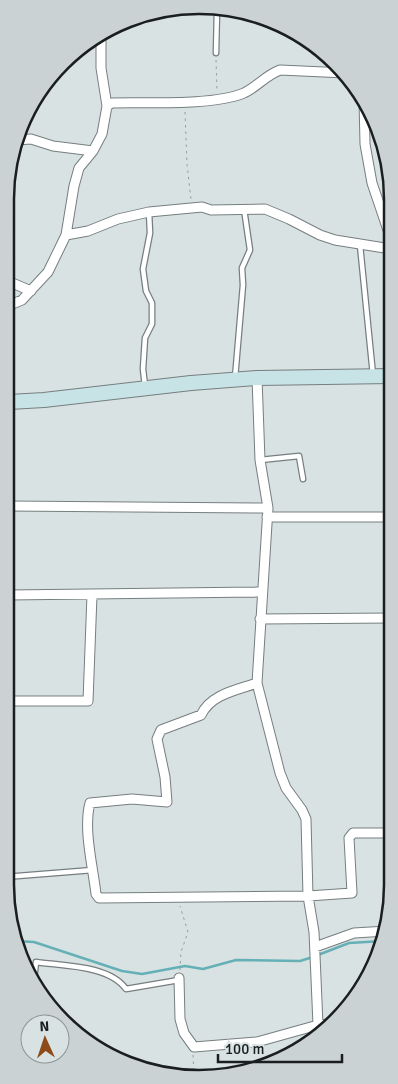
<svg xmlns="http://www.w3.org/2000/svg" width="398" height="1084" viewBox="0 0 398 1084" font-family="Signika,sans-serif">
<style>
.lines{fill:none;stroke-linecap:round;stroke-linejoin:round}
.stream{stroke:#65b0b7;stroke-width:2.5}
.lane-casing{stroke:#767e7f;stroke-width:7}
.street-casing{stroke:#767e7f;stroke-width:11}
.secondary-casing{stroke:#767e7f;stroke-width:16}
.path{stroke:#969d9e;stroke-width:1;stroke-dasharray:2.5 4;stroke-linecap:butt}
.lane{stroke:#fff;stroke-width:4.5}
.street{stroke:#fff;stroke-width:9}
.secondary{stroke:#c7e3e6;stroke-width:14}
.rim{fill:none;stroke:#1a1e1e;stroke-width:2.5}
</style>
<rect width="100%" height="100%" fill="#d9e2e3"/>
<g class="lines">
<path class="stream" d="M14,941l20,1 88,29 20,3 43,-8 18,3 33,-9 64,1 13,-4
M318,955l31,-12 34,-2"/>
<g class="lane-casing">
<path id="lane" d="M216,53l1,-43
M360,245l13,130
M235,378l8,-93 -1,-17 8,-18 -6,-41
M145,386l-2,-17 2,-31 7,-14v-21l-6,-12 -3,-22 7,-36 -1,-21
M260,460l39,-4 4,23
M5,877l88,-7
M34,980l2,-18c27,4 73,3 90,27l53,-9"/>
</g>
<g class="street-casing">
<path id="street" d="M364,100l1,44 7,39 19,56
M107,106l5,-3c36,-1 100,3 132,-10 13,-6 22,-18 36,-23l66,3
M16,140l15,-1 22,7 40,5
M66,235l22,-4 30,-12 31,-7 53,-5 9,3 54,-1 24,10 31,16 15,5 56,9
M10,282l21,9
M10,305l12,-5 26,-28 18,-37 8,-49 5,-18 14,-17 9,-17 5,-28 -6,-38v-36
M257,378l3,82 8,48
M8,506l260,2 -11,175 23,90 6,15 16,22 4,9 2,77 6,36 4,93
M267,517h125
M8,595l254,-3
M260,619l132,-1
M257,683c-20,7 -46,11 -56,32l-40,15 -4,9 8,38 2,25 -35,-3 -42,4c-7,26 3,64 6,91l3,4 209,-2 44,-3 -3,-55 4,-5h40
M7,701h81l4,-106
M315,947l39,-14 33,-2
M179,978l1,41 4,14 10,14 63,-5 61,-17 12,-1"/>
</g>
<g class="secondary-casing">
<path id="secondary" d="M9,402l35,-2 147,-17 66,-5 135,-2"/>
</g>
<path class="path" d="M216,60l1,31
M185,112l2,52 4,36
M180,970l1,-18 7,-20 -8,-26
M193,1055l1,22"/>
<use href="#lane" class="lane"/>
<use href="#street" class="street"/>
<use href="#secondary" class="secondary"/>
</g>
<path d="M0 0H398V1084H0ZM199 14H199A185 185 0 0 1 384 199V885A185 185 0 0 1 199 1070H199A185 185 0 0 1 14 885V199A185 185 0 0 1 199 14Z" fill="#cad2d3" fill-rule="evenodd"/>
<path class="rim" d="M199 14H199A185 185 0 0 1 384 199V885A185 185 0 0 1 199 1070H199A185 185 0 0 1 14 885V199A185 185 0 0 1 199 14Z"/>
<g transform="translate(45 1039) rotate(357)"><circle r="24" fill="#d9e2e3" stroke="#8d9494"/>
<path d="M0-4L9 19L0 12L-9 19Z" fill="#8c4b18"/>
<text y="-8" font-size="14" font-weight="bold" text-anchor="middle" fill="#1a1e1e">N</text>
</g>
<path d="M218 1054v8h124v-8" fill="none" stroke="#1a1e1e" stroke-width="2.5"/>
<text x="225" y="1054" font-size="15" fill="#1a1e1e" stroke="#d9e2e3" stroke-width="4" paint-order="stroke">100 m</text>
</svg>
